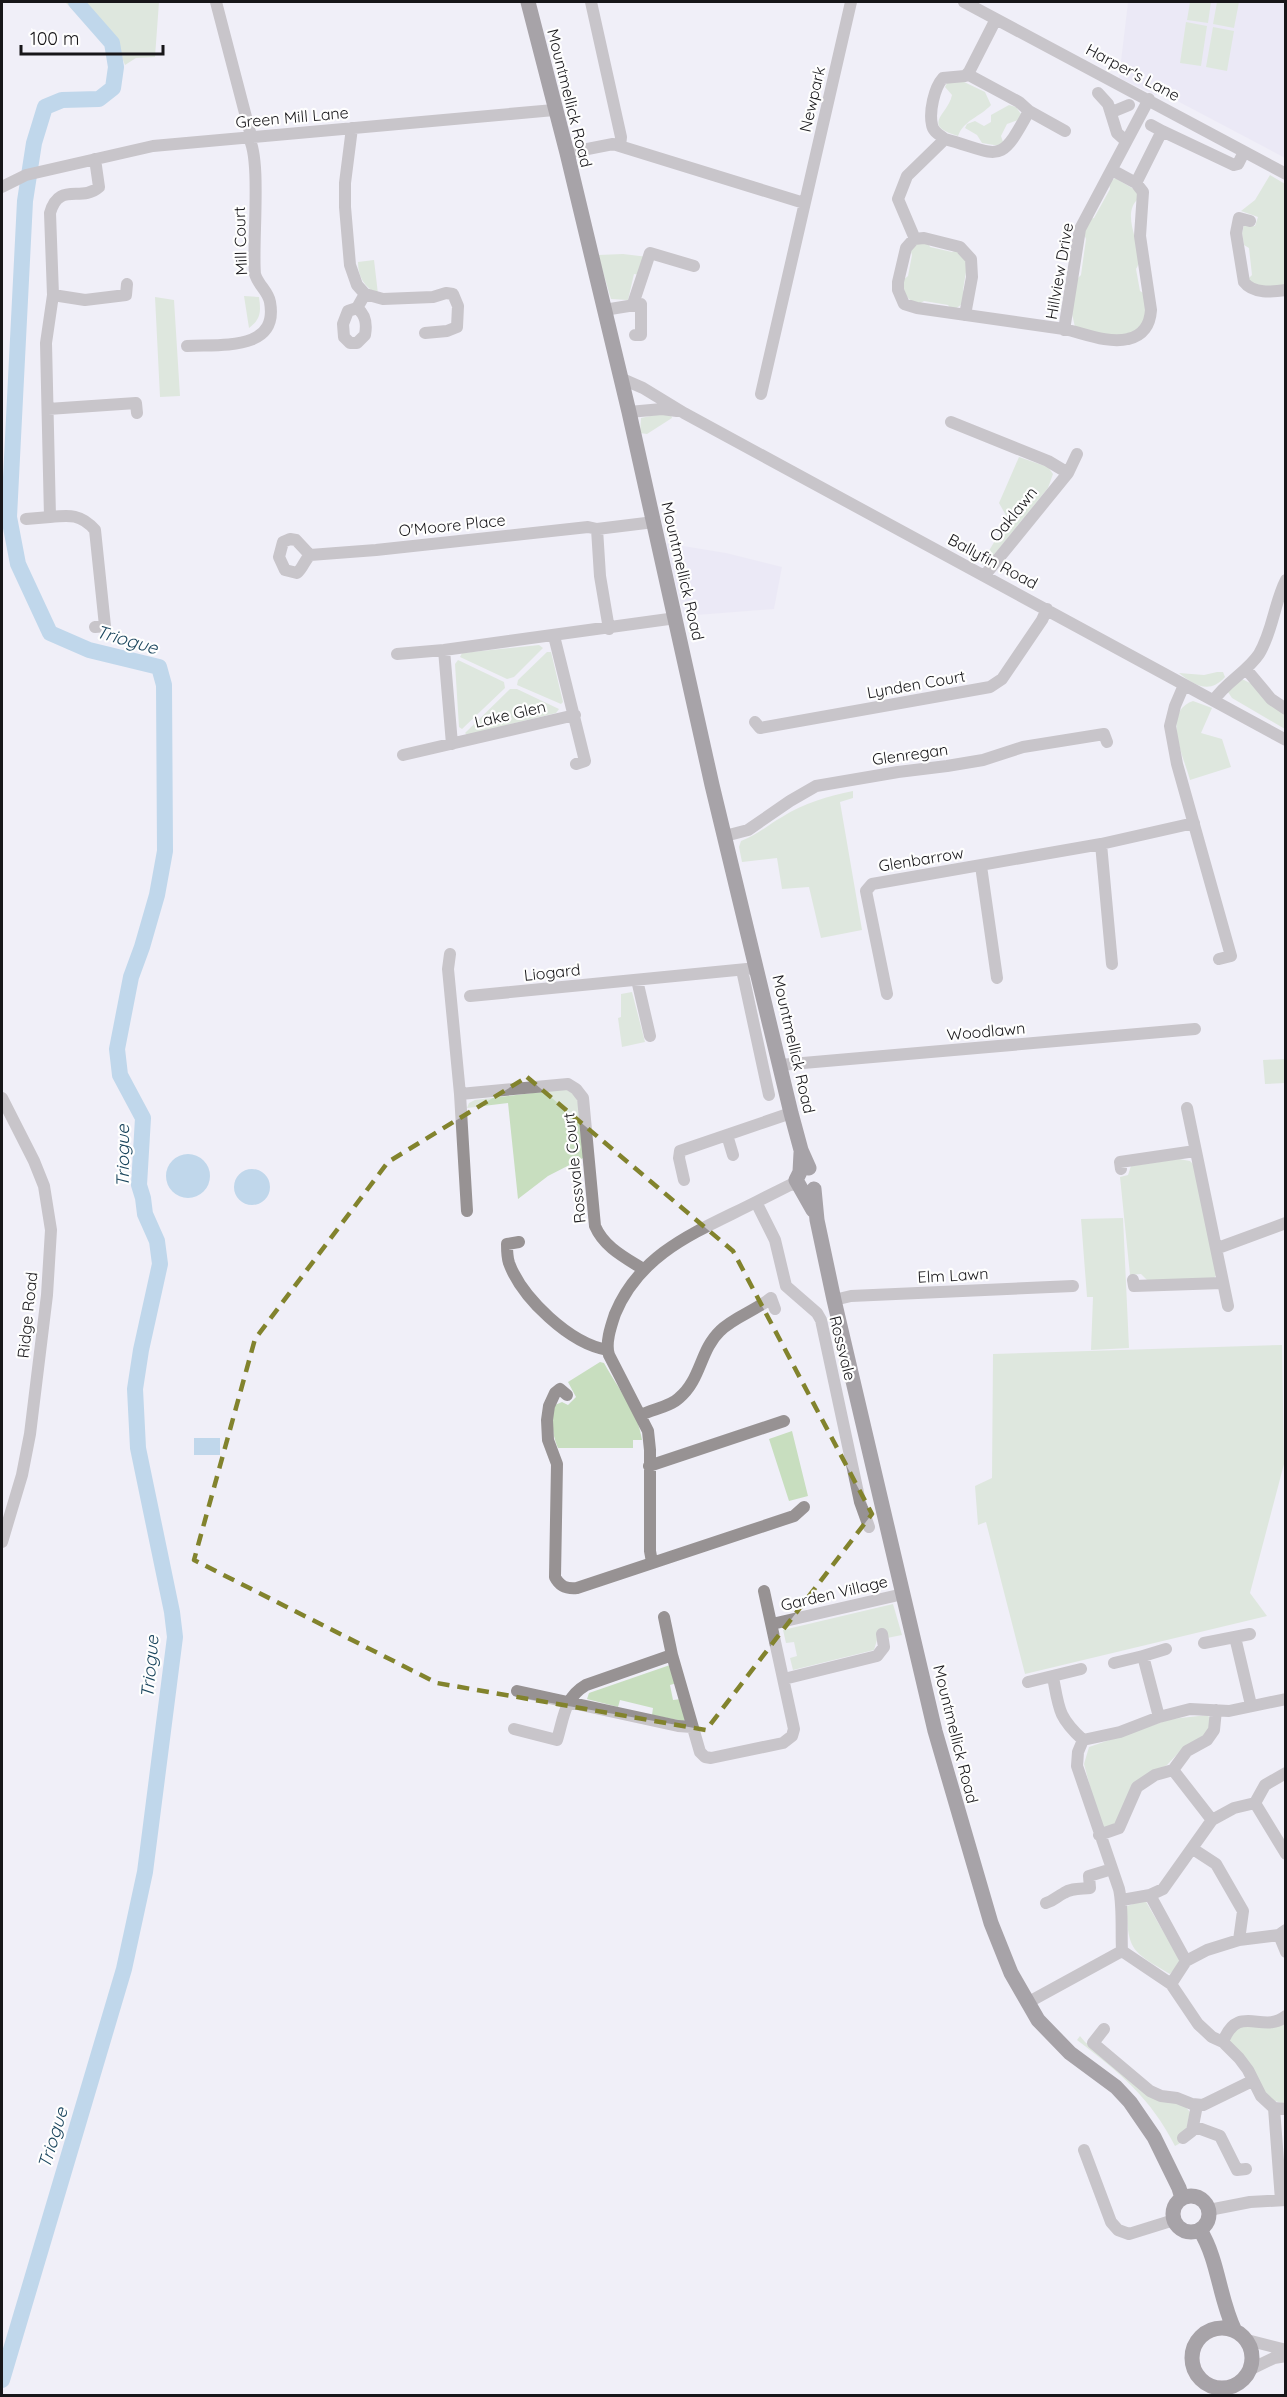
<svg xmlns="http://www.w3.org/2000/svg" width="1287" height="2397" viewBox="0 0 1287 2397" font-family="Quicksand,sans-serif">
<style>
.built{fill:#e5e3f3}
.green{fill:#c8debf}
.water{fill:#85bbdc}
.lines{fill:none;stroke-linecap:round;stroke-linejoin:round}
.river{stroke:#85bbdc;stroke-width:16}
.minor{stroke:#979293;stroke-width:12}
.major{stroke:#4f4748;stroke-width:15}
.marked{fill:none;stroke:#82832d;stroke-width:4.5;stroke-dasharray:12 8;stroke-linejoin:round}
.labels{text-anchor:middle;stroke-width:4.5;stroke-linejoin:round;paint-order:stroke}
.street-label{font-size:16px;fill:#171619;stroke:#fefefe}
.water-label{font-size:18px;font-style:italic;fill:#1a455d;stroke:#fefefe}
</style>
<rect width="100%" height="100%" fill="#f0eff8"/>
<path class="built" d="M1128,2h157v156l-119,-63h-11l-36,-17z
M665,543l61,10 56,14 -8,42 -90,7z"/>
<path class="green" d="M65,2h94l-4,55 -19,1 -11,7 -5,-12 -11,-8z
M1190,2h21l-3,21 -21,-3z
M1217,2h22l-5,26 -21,-4z
M1186,22l21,4 -6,40 -21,-3z
M1213,27l21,4 -7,40 -21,-4z
M960,80l25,12 6,13c-11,12 -27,15 -33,31 -38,-11 -10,-21 -6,-41l-7,-8 3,-6z
M1009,105l7,2 5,7 -3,6 -11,4 -6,12 2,6 -3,4 -18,-3 -5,-8 -12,-7 2,-4 8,-3 9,5 7,-4v-7z
M1270,175l15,9v102h-31l-6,-7 4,-4 -3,-27 -5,-3 -2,-12 2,-8 11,1 3,-9 -17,-6 14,-11z
M1115,178l22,13 1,8c-20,18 10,53 -2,70l4,22 5,3c1,8 4,21 0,29 -11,24 -51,9 -70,4l-3,-13 5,-35 4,-4 5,-36 -3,-7 6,-13 5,-1 16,-29 -1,-6z
M928,243l2,4 22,5 5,-2 5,3 8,16 -4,3 -3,18c6,9 -2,17 -11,20l-4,-5 -24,-4 -5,3c-14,-4 -15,-11 -16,-24l5,-4 4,-21 -2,-6 4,-5z
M623,254l25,3 -6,18 -8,-1 -6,26 -17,-1 -13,-44z
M374,260l4,34c-14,-7 -20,-17 -20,-32z
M244,296l15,1c2,15 2,22 -10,31z
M155,297l19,3 6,96 -20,1z
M664,413l7,2 1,3 -25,16 -7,-1 1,-15z
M1019,457l29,10 5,7 -5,14 -63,78 -4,-2 27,-45 -9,-16z
M539,645l4,3 -29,29 -7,2 -47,-22 2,-4z
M547,652h4l12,50 -2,2 -44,-19 1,-5z
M458,660l46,22 1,6 -43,41 -3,-2 -4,-63z
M1217,672h6l2,5c-15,17 -30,9 -46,-4l25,2z
M1242,679l8,4 2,-1 33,33v14l-53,-31 -4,-6z
M510,689h7l42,20 -3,4 -89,22 -2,-2z
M1193,701l19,7 -11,25 21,6 9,28 -41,13c-6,-23 -29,-68 3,-79z
M853,791v7l-13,4 22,128 -41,8 -12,-51 -27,2 -5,-31 -35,4 -3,-15 2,-6c16,-6 27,-16 41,-24 22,-14 46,-21 71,-26z
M632,992l13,50 -23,5 -4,-29 3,-1v-23z
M1285,1059v24l-20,1 -2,-24z
M565,1089l12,7 8,61 -37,19 -30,23 -10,-96 -41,5 2,-5 6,-3z
M1179,1159l11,2 3,3 24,110 -3,4 -65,4 -8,-8 -11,1 -10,-98 8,-2 3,-9z
M1123,1218l6,130 -38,2 2,-53h-6l-6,-78z
M1282,1345l2,119 -34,129 17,23 -242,58 -39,-152 -8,3 -3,-39 17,-8 1,-124z
M600,1362l4,1c14,26 34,48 38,77h-9v8h-75c-6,-13 -7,-29 -3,-43l7,-3 6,3 8,-8 -8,-15z
M792,1431l16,65 -19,5 -20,-62z
M893,1604l9,31 -25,5 -3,10 -81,20 -3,-12 7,-2 -3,-14 -8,1 -3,-13z
M670,1665l7,18 -7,2 3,15 8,-1 4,21 -2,1 -31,-6 1,-7 -33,-8 -2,7 -31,-8 2,-6z
M1208,1715l4,8 -1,8 -28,17 -16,17 -32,17 -17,43 -13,4 -5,-4 -16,-61 5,-17 82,-28z
M1145,1900l36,62 -11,12c-37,-22 -43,-23 -43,-68z
M1285,2021v83l-17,-5 -39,-57 7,-15z
M1080,2036l5,6 37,27 61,35 7,8 -6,29 -9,5c-25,-49 -55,-73 -98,-106z"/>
<path class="water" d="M166 1176a22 22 0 1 1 44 0a22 22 0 1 1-44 0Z
M234 1187a18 18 0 1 1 36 0a18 18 0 1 1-36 0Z
M194,1438h26v17h-26z"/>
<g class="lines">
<path class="river" d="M2,2380l122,-411 21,-97 30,-235 -3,-25 -34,-164 -3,-59 6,-39 19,-86 -3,-23 -12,-27 -2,-16 -4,-13 4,-67 -23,-43 -3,-26 14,-72 11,-30 15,-52 8,-44 -1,-166 -5,-18 -70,-17 -39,-17 -32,-69 -9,-47 16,-316 9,-58 11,-36 17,-7 37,-1 14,-11 3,-21 -4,-24 -36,-41"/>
<path class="minor" d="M216,2l35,134
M591,2l30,135 -1,9
M964,2l322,172
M967,74l52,28 10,9 36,20
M1098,93l10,11 9,29 9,8
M1112,112l17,-7
M352,128l-7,55v24l5,58 7,20 8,9 18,5 50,-2 13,-4 7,1 5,12 -1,21 -10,4 -22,2
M1162,131l72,34 4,-1 6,-12
M945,139c55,15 54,28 84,-28
M567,153l46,-9 191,59
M95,159l4,28c-18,16 -40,-6 -49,26l3,82 -7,48 4,174c20,-2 31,-3 45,13l10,96 -10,1
M1136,183l26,-52 -11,-6
M2,187l24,-12 127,-29 401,-36
M1250,221l-11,-3 -3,15 8,49c9,12 28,10 42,8
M915,239l-17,-40 9,-23 38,-37c-5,-4 -12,-7 -13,-14 -3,-13 2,-37 11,-47l22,-2 4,-4 27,-53
M53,295l32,5 41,-5 1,-11
M633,304l17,-51 44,13
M357,308l-9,3 -5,13 1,13 6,6h7l8,-8c2,-11 1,-20 -8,-27l8,-14
M604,310l37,-6v31h-6
M965,315l7,-38 -1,-18 -11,-12 -36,-9 -10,1 -8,9 -8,34v8l6,14 13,4c49,7 98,14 147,21 19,4 44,15 64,10 15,-3 22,-14 23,-29l-11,-74 3,-44 -7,-9 -24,-13
M1064,330l16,-101 69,-130
M187,346c33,-2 92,6 83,-44 -2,-11 -12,-17 -15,-28 -3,-29 7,-118 -7,-137
M620,378l23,10 41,25 602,327
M761,394l90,-392
M48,409l88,-6 1,10
M629,412l33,-3 15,2
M951,422l97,39 20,12 -83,102
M1068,473l9,-19
M26,519l24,-2
M597,529l3,47 9,53
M310,555c-6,6 -7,13 -13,18l-12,-3 -6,-13 4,-15 7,-3 6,1 14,15 66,-5 212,-23 9,2 57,-7
M554,636l31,125 -9,3
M444,650l8,94
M397,654l47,-4 232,-32
M1246,669l25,30 15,10
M1184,685l-9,21 -5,20 7,38 54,192 -12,3
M1214,700c12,-18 33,-28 45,-46 14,-23 15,-51 27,-74
M755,722l5,6 230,-41 12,-8 40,-59 5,-11
M403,755l172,-40
M725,836l23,-6 42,-29 26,-15 82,-14 49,-6 36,-6 40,-13 81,-13 3,8
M1101,844l11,120
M981,866l16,112
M450,954l-2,15 12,125 7,117
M742,970l27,125
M637,980l13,56
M887,994l-21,-103 6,-7 229,-40 93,-21
M470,996l287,-28
M780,1065l415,-36
M460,1094l108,-10 8,5 7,9 12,128c9,21 29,31 48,43
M2,1098l32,63 10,25 7,44 -4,65 -17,139 -8,41 -20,67
M1187,1108l41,198
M727,1135l6,20
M1121,1169l-1,-7 75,-11
M684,1180l-5,-22 1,-7 111,-38
M797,1184l-7,1 -34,17 19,38 11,46 31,27 4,7 39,182 9,25
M519,1242l-12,2c0,7 0,13 2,19 13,35 61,81 99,87
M1218,1248l68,-25
M1133,1280l1,6 88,-3
M834,1300l17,-4 222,-10
M567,1395l-7,-6 -5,4 -6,13 -2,14 1,20 9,24 -2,113c5,10 12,12 22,11l217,-72 10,-9
M641,1415c11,-6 29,-8 38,-17 22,-18 21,-48 41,-67 14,-14 35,-20 51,-33l4,11
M649,1466l135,-45
M652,1562l-2,-11v-101l-2,-19 -39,-76c-4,-12 2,-29 6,-41 26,-63 84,-83 141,-112
M664,1617l8,38 28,97 5,5 6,1 72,-15 9,-7 2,-7 -30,-138
M772,1624l131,-30
M1235,1637l16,68
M1204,1643l46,-9
M1143,1656l23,-7
M1114,1663l29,-7 16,61
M1053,1677c6,32 5,40 30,63
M784,1679l93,-23 7,-9 -2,-13
M1028,1682l53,-13
M517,1691l161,35 14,1
M514,1729l43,11c7,-23 7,-42 29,-55l86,-30
M1083,1740l-5,12 -1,14 42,123c4,17 2,42 3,62
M1083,1740l37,-8 39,-15 31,-8 39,2 57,-12
M1173,1770l39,50
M1255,1803l31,51
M1099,1835l20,-7 18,-41 18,-12 18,-5 14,-19 20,-11 7,-10 2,-20
M1193,1849l23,15 27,47 -4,29
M1150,1895l36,66
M1122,1900l28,-5 13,-6 49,-69 22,-12 21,-5 10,-18 21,-12
M1046,1903c8,-2 10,-6 18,-10 7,-5 17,-4 26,-5l-1,-12 23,-7
M1279,1935l7,17
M1122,1951l49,33 15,-23 21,-11 32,-10 40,-5 7,-5
M1171,1984l27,40 14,13 11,5 16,16 9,12 13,26 13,12
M1027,2003l95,-52
M1104,2029l-11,14 57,48 11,5 16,2 15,6 11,1 49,-24
M1223,2042c15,-40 40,-7 63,-26
M1193,2126l27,10 17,34 9,-1
M1183,2138l9,-7 5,-26
M1084,2150l27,72 7,8 11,4 45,-14
M1281,2200l-7,-92 12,1
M1209,2210l41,-8 36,-2
M1247,2340l39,10
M1251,2369l23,-11 12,-2"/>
<path class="major" d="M528,2l39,151 62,259 83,373 79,328 10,37 8,18
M801,1153l-1,19 -4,8 17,30
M814,1189l3,31 17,80 101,431 56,192 20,50 27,47 32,33 46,34 14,15 24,35 25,51 3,10
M1173 2214a18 18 0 1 1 36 0a18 18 0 1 1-36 0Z
M1200,2230c19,31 19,69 35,101
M1192 2358a30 30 0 1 1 60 0a30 30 0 1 1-60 0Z"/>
</g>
<path d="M0 0H1287V2397H0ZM527,1077l206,174 139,263 -166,216 -269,-47 -243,-123 61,-221 133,-177z" fill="#f0eff8" fill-opacity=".55" fill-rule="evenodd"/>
<path class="marked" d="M527,1077l206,174 139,263 -166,216 -269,-47 -243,-123 61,-221 133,-177z"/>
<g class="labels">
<g class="street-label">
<text transform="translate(1133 72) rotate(28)" y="6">Harper's Lane</text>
<text transform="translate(570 98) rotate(76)" y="6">Mountmellick Road</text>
<text transform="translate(812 99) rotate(-77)" y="6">Newpark</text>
<text transform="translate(292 117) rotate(-5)" y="6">Green Mill Lane</text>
<text transform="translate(240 241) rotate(-92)" y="6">Mill Court</text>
<text transform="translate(1059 271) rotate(-80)" y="6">Hillview Drive</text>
<text transform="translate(1013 514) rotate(-51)" y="6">Oaklawn</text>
<text transform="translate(452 525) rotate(-6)" y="6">O'Moore Place</text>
<text transform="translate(993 561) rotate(28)" y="6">Ballyfin Road</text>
<text transform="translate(683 571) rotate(77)" y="6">Mountmellick Road</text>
<text transform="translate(916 684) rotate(-10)" y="6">Lynden Court</text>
<text transform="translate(510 714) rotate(-13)" y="6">Lake Glen</text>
<text transform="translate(910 754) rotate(-8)" y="6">Glenregan</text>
<text transform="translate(921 859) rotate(-9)" y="6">Glenbarrow</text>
<text transform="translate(552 972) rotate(-6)" y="6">Liogard</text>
<text transform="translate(986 1031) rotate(-5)" y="6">Woodlawn</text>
<text transform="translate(794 1044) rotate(77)" y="6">Mountmellick Road</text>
<text transform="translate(574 1168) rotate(-96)" y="6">Rossvale Court</text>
<text transform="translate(953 1275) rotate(-3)" y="6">Elm Lawn</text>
<text transform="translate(27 1315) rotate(-84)" y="6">Ridge Road</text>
<text transform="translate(843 1348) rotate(76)" y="6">Rossvale</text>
<text transform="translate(834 1593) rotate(-13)" y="6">Garden Village</text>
<text transform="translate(956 1734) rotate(76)" y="6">Mountmellick Road</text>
</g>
<g class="water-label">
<text transform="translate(127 640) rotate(16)" y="6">Triogue</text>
<text transform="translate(123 1156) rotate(-90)" y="6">Triogue</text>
<text transform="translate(150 1667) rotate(-85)" y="6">Triogue</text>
<text transform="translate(53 2138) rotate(-73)" y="6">Triogue</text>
</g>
</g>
<rect width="1287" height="2397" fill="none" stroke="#171619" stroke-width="6"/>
<path d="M21 45v9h142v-9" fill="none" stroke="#171619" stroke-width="3"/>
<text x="30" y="45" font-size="18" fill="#171619" stroke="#fefefe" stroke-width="4.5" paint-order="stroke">100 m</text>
</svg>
